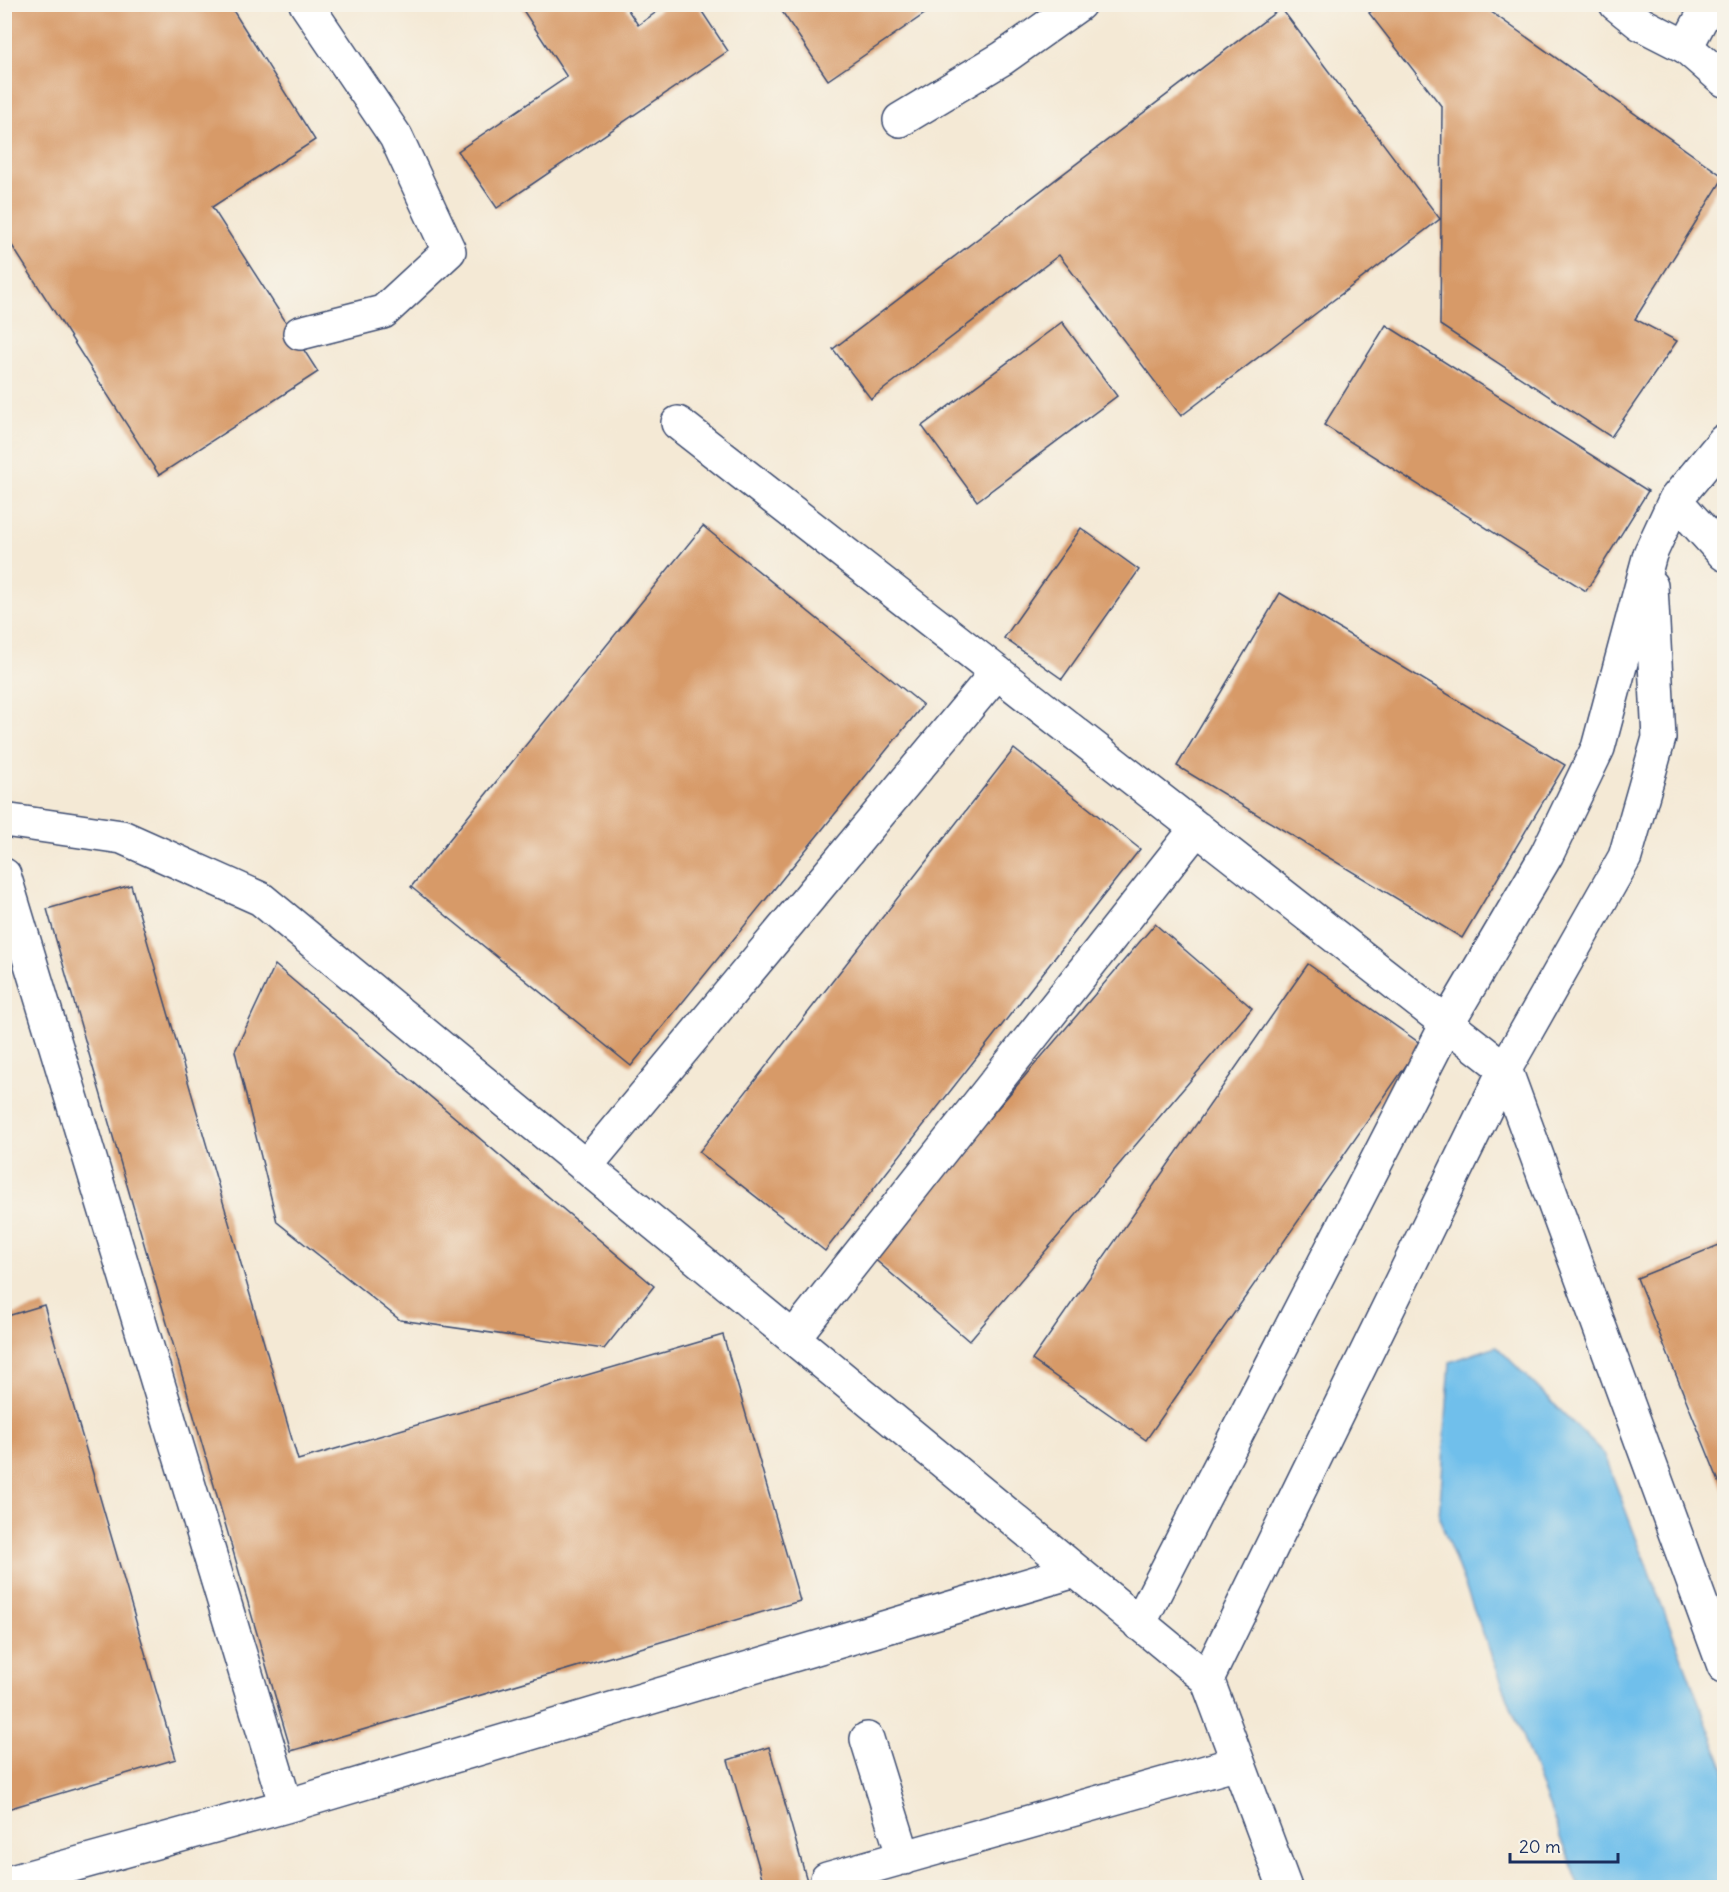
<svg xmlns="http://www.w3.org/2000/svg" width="1729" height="1892" viewBox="0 0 1729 1892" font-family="Delius,sans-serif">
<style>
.water{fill:#70bfeb;stroke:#4677a4;stroke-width:1.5}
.building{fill:#d79a68}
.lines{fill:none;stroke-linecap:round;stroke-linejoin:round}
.minor-casing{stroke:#3c4b70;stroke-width:36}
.major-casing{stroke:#3c4b70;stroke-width:36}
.minor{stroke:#fff;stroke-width:33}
.major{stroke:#fff;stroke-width:33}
</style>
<rect width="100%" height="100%" fill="#f7f3e8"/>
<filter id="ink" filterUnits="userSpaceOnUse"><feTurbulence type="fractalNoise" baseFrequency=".0167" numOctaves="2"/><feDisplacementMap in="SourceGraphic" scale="12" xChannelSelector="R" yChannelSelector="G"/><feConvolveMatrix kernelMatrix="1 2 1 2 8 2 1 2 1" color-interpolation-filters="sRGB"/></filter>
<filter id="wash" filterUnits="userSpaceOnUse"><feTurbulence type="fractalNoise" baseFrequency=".008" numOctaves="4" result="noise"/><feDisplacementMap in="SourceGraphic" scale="24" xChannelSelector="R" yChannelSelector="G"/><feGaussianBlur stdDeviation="1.35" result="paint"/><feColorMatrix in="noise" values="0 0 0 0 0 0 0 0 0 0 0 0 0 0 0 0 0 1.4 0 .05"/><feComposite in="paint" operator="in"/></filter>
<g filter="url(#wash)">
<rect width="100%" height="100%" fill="#f4e9d5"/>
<path class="water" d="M1496,1346l108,108 120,314v119h-144l-141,-369 11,-156z"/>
<g id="blocks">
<path class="building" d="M4,4h225l86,136 -103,67 106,165 -159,103 -155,-242z
M519,4h105l14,21 30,-21h29l31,47 -231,157 -39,-57 109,-74z
M777,4h162l-111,76z
M1382,4h98l244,173 -89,142 42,22 -66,96 -171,-112 2,-218 -73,-94z
M1281,8l159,211 -259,197 -122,-161 -188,144 -38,-50z
M1062,322l55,74 -140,105 -55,-75z
M1386,325l262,166 -62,100 -262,-166z
M703,526l220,179 -292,361 -220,-179z
M1081,528l58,42 -77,109 -58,-41z
M1280,593l285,172 -103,173 -285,-172z
M1014,749l126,100 -315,402 -126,-99z
M131,885l167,575 425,-125 77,266 -509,150 -244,-842z
M1155,924l97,84 -283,333 -98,-85z
M1308,964l113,80 -275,396 -114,-80z
M275,965l379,321 -50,63 -204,-29 -123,-98 -42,-171z
M1724,1243v251l-87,-216z
M44,1305l132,454 -172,51v-493z
M769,1747l40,141h-44l-37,-128z"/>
</g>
</g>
<g filter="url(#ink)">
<use href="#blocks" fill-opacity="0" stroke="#3c4b70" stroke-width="1.5"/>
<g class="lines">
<g class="minor-casing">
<path id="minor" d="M1686,47l23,-43
M900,120l103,-62 76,-54
M300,333l83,-21 66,-61 -53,-114 -90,-133
M678,423l827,646 219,597
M1675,500l49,54
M4,820l118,17 139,62 946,780 78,209
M4,875l282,931
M585,1167l412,-495
M793,1338l404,-510
M1139,1624l308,-600 100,-170 51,-106 52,-194 25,-54 49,-59
M1207,1679l298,-610 120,-212 34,-119 -8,-152
M867,1739l37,119
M827,1879l411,-116
M4,1884l282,-78 789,-235"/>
</g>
<g class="major-casing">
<path id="major" d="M1616,4l25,20 45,23 38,33"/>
</g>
<use href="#minor" class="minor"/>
<use href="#major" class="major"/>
</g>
</g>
<rect width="1729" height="1892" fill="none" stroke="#f7f3e8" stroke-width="24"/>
<path d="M1510 1853v9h108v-9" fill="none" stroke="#1b2f5e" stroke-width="3"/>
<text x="1519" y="1853" font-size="18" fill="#1b2f5e" stroke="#f7f3e8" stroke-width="4.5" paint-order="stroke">20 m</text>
</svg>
